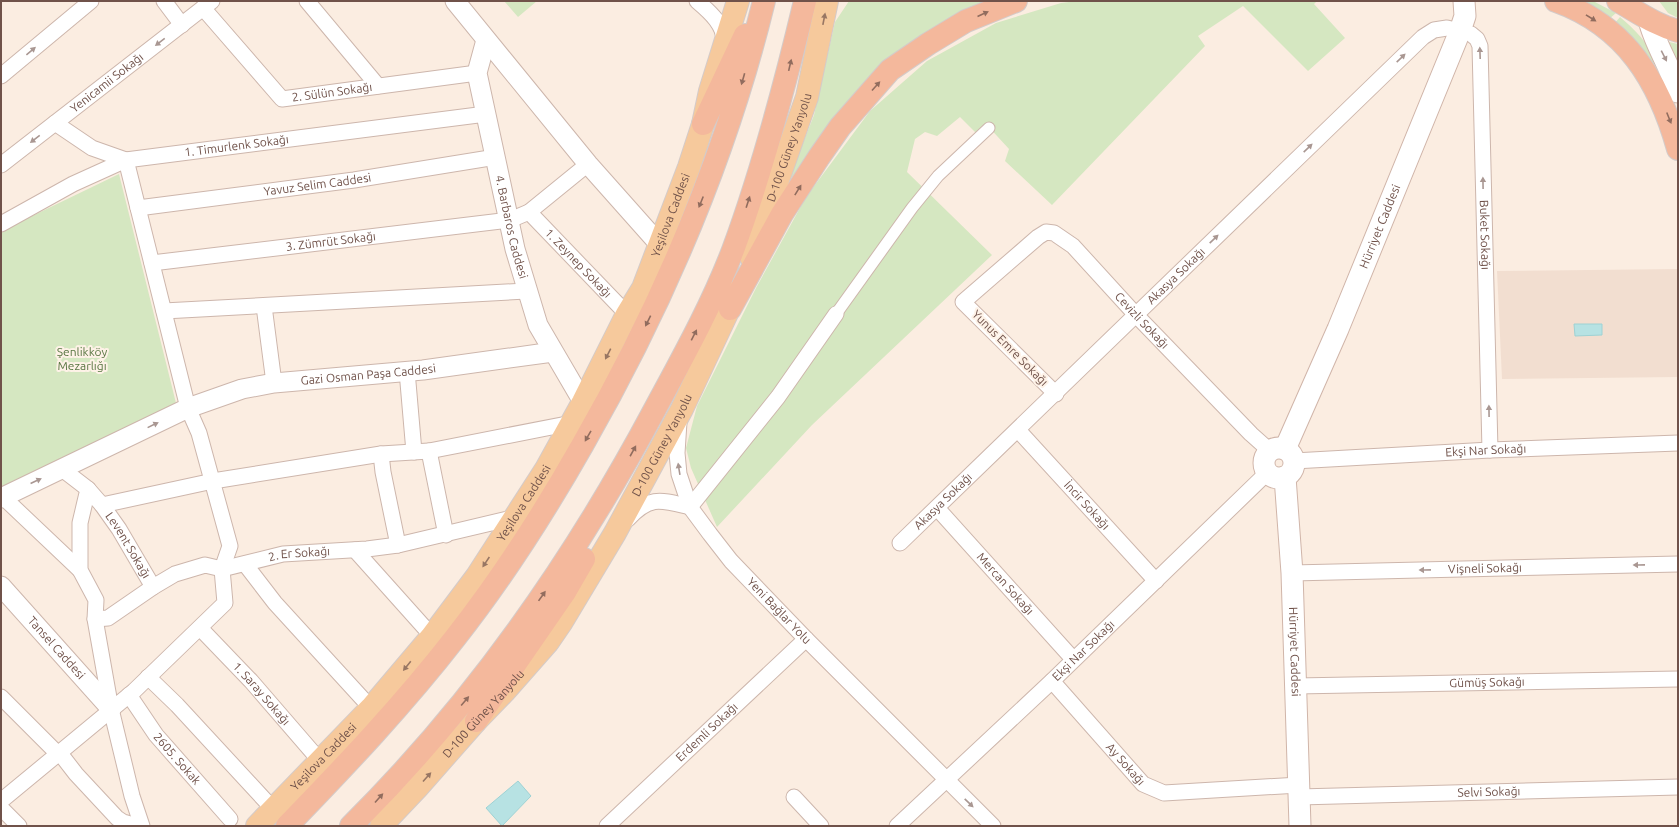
<svg xmlns="http://www.w3.org/2000/svg" width="1679" height="827" viewBox="0 0 1679 827" font-family="Ubuntu,sans-serif">
<style>
.residential{fill:#f2ded0}
.green{fill:#d5e7c1}
.water{fill:#b7e2e3;stroke:#9ed2d4}
.lines{fill:none;stroke-linecap:round;stroke-linejoin:round}
.pedestrian-casing{stroke:#cdb6ac;stroke-width:13}
.minor-casing{stroke:#cdb6ac;stroke-width:17}
.tertiary-casing{stroke:#cdb6ac;stroke-width:21}
.secondary-casing{stroke:#d0b5a9;stroke-width:23}
.primary-casing{stroke:#d4cbc9;stroke-width:24}
.trunk-casing{stroke:#d4cbc9;stroke-width:24}
.pedestrian{stroke:#fff;stroke-width:11}
.minor{stroke:#fff;stroke-width:15}
.tertiary{stroke:#fff;stroke-width:19}
.secondary{stroke:#fff;stroke-width:21}
.primary{stroke:#f6c99c;stroke-width:22}
.trunk{stroke:#f4b89c;stroke-width:22}
.oneway{fill:#916c5e}
.oneway2{fill:#987663}
.oneway3{fill:#a99792}
.labels{text-anchor:middle;stroke-width:4;stroke-linejoin:round;paint-order:stroke}
.street-label{font-size:12px;fill:#70524a;stroke:#fef2e7}
.park-label{font-size:12px;fill:#587642;stroke:#fef2e7}
</style>
<rect width="100%" height="100%" fill="#fbede1"/>
<path class="residential" d="M1678,269v108l-176,2 -5,-108z"/>
<path class="green" d="M504,1h33l-19,16z
M849,1h142l-106,60 -38,41 -56,81 1,-12 22,-56 21,-93z
M1077,1h240l-3,3 31,34 -37,33 -65,-65 -45,30 7,10 -153,159 -47,-44 4,-12 -23,-25 -10,9 -16,-16 -23,19 -12,-4 -10,7 -8,33 85,83 -180,170 -95,102 -26,-59 -5,-20 11,-42 59,-118 50,-91 64,-86 57,-50 69,-38 65,-20z
M1574,1h19l23,12 -8,7z
M1659,1h19v17l-10,-5z
M1620,17c30,25 48,54 55,93l-61,-86z
M1665,41l13,3v19z
M119,174l57,229 -175,88v-260z"/>
<path class="water" d="M1574,324h28v11l-27,1z
M518,781l13,15 -29,30 -16,-18z"/>
<g class="lines">
<g class="pedestrian-casing">
<path id="pedestrian" d="M836,314l76,-106 26,-32 51,-48"/>
</g>
<g class="minor-casing">
<g id="minor">
<path d="M164,1l18,24"/>
<path d="M307,1l71,85"/>
<path d="M697,1c13,11 29,25 27,43"/>
<path id="s1" d="M203,8l79,91 195,-26"/>
<path d="M1,76l90,-75"/>
<path id="s2" d="M1,165l211,-164"/>
<path id="s3" d="M138,208l216,-28 142,-23"/>
<path id="s4" d="M529,212l98,102"/>
<path id="s5" d="M1,224l72,-40 53,-24 360,-46"/>
<path id="s6" d="M152,263l358,-43 19,-8 59,-48"/>
<path d="M264,306l10,77"/>
<path d="M164,311l362,-20"/>
<path d="M407,371l7,81"/>
<path id="s7" d="M1056,394l-93,-92 75,-65 8,-5 8,1 19,13 63,69 115,119 19,17"/>
<path id="s8" d="M679,422l-2,31 2,21 11,33 20,27 21,27 75,78 187,187"/>
<path id="s9" d="M1018,430l138,151"/>
<path d="M429,451l17,84"/>
<path d="M381,454l2,18 15,73"/>
<path id="s10" d="M1294,461l196,-11 188,-7"/>
<path d="M62,469l26,20 -8,34v47l16,30 -1,19 16,90 21,87 10,30"/>
<path d="M88,489l14,16 111,-24 168,-27 48,-3 143,-28"/>
<path d="M3,497l77,73"/>
<path id="s11" d="M102,505l17,24 34,58"/>
<path d="M690,507l88,-110 58,-83"/>
<path id="s12" d="M937,508l136,151"/>
<path d="M628,519c22,-24 33,-19 62,-12"/>
<path id="s13" d="M900,543l523,-506 11,-7 13,-2 24,6 6,5 3,7 10,404"/>
<path d="M355,550l77,86"/>
<path d="M245,564l30,39 96,105"/>
<path id="s14" d="M1292,573l386,-9"/>
<path id="s15" d="M95,619l13,-1 45,-31 22,-13 30,-9 17,4 61,-15 84,-5 31,-4 118,-28"/>
<path id="s16" d="M200,628l51,53 70,81"/>
<path d="M148,677l29,28 97,105"/>
<path id="s17" d="M1052,681l91,103 21,9 135,-8"/>
<path id="s18" d="M1296,686l382,-7"/>
<path id="s19" d="M129,695l27,40 74,84"/>
<path d="M1,697l56,56"/>
<path d="M59,752l17,22 41,44 6,4 14,4"/>
<path d="M794,797l27,29"/>
<path id="s20" d="M1299,797l379,-10"/>
<path d="M1,801l133,-110 91,-88 -3,-34 8,-23 -31,-113 -11,-25 -62,-248 -34,-12 -37,-25"/>
<path d="M1,808l18,18"/>
<path id="s21" d="M607,826l199,-187"/>
<path id="s22" d="M897,826l155,-145 215,-208"/>
</g>
</g>
<g class="tertiary-casing">
<g id="tertiary">
<path d="M455,1l133,163 72,81"/>
<path id="s23" d="M486,40l-9,33 38,176 23,76 45,77"/>
<path id="s24" d="M1,498l187,-90 54,-19 32,-6 149,-13 130,-18"/>
<path id="s25" d="M1,586l110,123"/>
</g>
</g>
<g class="secondary-casing">
<g id="secondary">
<path d="M1649,20c6,25 22,47 29,72"/>
<circle cx="1279" cy="463" r="15"/>
<path id="s26" d="M1285,449l53,-120 122,-298 5,-15 -1,-15"/>
<path id="s27" d="M1285,477l7,96 8,253"/>
</g>
</g>
<g class="primary-casing">
<g id="primary">
<path id="s28" d="M751,257l56,-160 20,-96"/>
<path id="s29" d="M257,826l114,-118 61,-72 45,-60 69,-107 37,-67 44,-88 16,-26 46,-121 14,-43 7,-33 28,-90"/>
<path id="s30" d="M381,826l36,-38 59,-67 28,-29 44,-50 13,-19 54,-90 33,-61 34,-63 55,-117"/>
</g>
</g>
<g class="trunk-casing">
<path id="trunk" d="M1556,1c70,25 103,80 122,148
M1618,1c20,11 37,24 60,30
M703,124l42,-89
M730,309l52,-95 37,-57 21,-30 50,-57 38,-26 38,-23 50,-20
M476,721l89,-129 19,-33
M287,826c58,-60 116,-121 168,-188 48,-61 90,-127 128,-194 80,-140 143,-287 181,-443
M351,826c124,-123 222,-263 304,-417 28,-52 57,-104 78,-159 30,-81 52,-165 72,-249"/>
</g>
<use href="#pedestrian" class="pedestrian"/>
<use href="#minor" class="minor"/>
<use href="#tertiary" class="tertiary"/>
<use href="#secondary" class="secondary"/>
<use href="#primary" class="primary"/>
<use href="#trunk" class="trunk"/>
</g>
<defs><path id="oneway-solid" d="M-6-.8H1V-3.2L6.5 0L1 3.2V.8H-6Z"/></defs>
<g class="oneway">
<use href="#oneway-solid" transform="translate(983 14) rotate(-24)"/>
<use href="#oneway-solid" transform="translate(1591 18) rotate(32)"/>
<use href="#oneway-solid" transform="translate(790 65) rotate(-77)"/>
<use href="#oneway-solid" transform="translate(743 79) rotate(106)"/>
<use href="#oneway-solid" transform="translate(876 86) rotate(-48)"/>
<use href="#oneway-solid" transform="translate(1669 118) rotate(68)"/>
<use href="#oneway-solid" transform="translate(798 190) rotate(-58)"/>
<use href="#oneway-solid" transform="translate(701 202) rotate(112)"/>
<use href="#oneway-solid" transform="translate(748 202) rotate(-72)"/>
<use href="#oneway-solid" transform="translate(648 321) rotate(116)"/>
<use href="#oneway-solid" transform="translate(694 335) rotate(-63)"/>
<use href="#oneway-solid" transform="translate(588 436) rotate(120)"/>
<use href="#oneway-solid" transform="translate(633 451) rotate(-61)"/>
<use href="#oneway-solid" transform="translate(542 596) rotate(-55)"/>
<use href="#oneway-solid" transform="translate(465 701) rotate(-50)"/>
<use href="#oneway-solid" transform="translate(379 798) rotate(-48)"/>
</g>
<g class="oneway2">
<use href="#oneway-solid" transform="translate(824 19) rotate(-79)"/>
<use href="#oneway-solid" transform="translate(608 354) rotate(117)"/>
<use href="#oneway-solid" transform="translate(486 562) rotate(124)"/>
<use href="#oneway-solid" transform="translate(407 666) rotate(129)"/>
<use href="#oneway-solid" transform="translate(427 777) rotate(-48)"/>
</g>
<g class="oneway3">
<use href="#oneway-solid" transform="translate(160 42) rotate(142)"/>
<use href="#oneway-solid" transform="translate(31 51) rotate(-40)"/>
<use href="#oneway-solid" transform="translate(1480 53) rotate(-92)"/>
<use href="#oneway-solid" transform="translate(1664 56) rotate(63)"/>
<use href="#oneway-solid" transform="translate(1401 58) rotate(-44)"/>
<use href="#oneway-solid" transform="translate(35 139) rotate(142)"/>
<use href="#oneway-solid" transform="translate(1308 148) rotate(-44)"/>
<use href="#oneway-solid" transform="translate(1483 183) rotate(-91)"/>
<use href="#oneway-solid" transform="translate(1214 239) rotate(-44)"/>
<use href="#oneway-solid" transform="translate(1489 411) rotate(-91)"/>
<use href="#oneway-solid" transform="translate(153 425) rotate(-26)"/>
<use href="#oneway-solid" transform="translate(679 469) rotate(-99)"/>
<use href="#oneway-solid" transform="translate(36 481) rotate(-25)"/>
<use href="#oneway-solid" transform="translate(1639 565) rotate(179)"/>
<use href="#oneway-solid" transform="translate(1425 570) rotate(179)"/>
<use href="#oneway-solid" transform="translate(969 803) rotate(44)"/>
</g>
<g class="labels">
<g class="street-label">
<text dy="4" stroke="none"><textPath href="#s2" startOffset="134">Yenicamii Sokağı</textPath></text>
<text dy="4" stroke="none"><textPath href="#s1" startOffset="171">2. Sülün Sokağı</textPath></text>
<text dy="4" stroke="none"><textPath href="#s5" startOffset="252">1. Timurlenk Sokağı</textPath></text>
<text dy="4" stroke="none"><textPath href="#s28" startOffset="116">D-100 Güney Yanyolu</textPath></text>
<text dy="4" stroke="none"><textPath href="#s3" startOffset="181">Yavuz Selim Caddesi</textPath></text>
<text dy="4" stroke="none"><textPath href="#s29" startOffset="744">Yeşilova Caddesi</textPath></text>
<text dy="4" stroke="none"><textPath href="#s26" startOffset="242">Hürriyet Caddesi</textPath></text>
<text dy="4" stroke="none"><textPath href="#s23" startOffset="192">4. Barbaros Caddesi</textPath></text>
<text dy="4" stroke="none"><textPath href="#s13" startOffset="983">Buket Sokağı</textPath></text>
<text dy="4" stroke="none"><textPath href="#s6" startOffset="180">3. Zümrüt Sokağı</textPath></text>
<text dy="4" stroke="none"><textPath href="#s4" startOffset="71">1. Zeynep Sokağı</textPath></text>
<text dy="4" stroke="none"><textPath href="#s13" startOffset="384">Akasya Sokağı</textPath></text>
<text dy="4" stroke="none"><textPath href="#s7" startOffset="372">Cevizli Sokağı</textPath></text>
<text transform="translate(1010 348) rotate(45)" y="4">Yunus Emre Sokağı</text>
<text dy="4" stroke="none"><textPath href="#s24" startOffset="392">Gazi Osman Paşa Caddesi</textPath></text>
<text dy="4" stroke="none"><textPath href="#s30" startOffset="476">D-100 Güney Yanyolu</textPath></text>
<text dy="4" stroke="none"><textPath href="#s10" startOffset="192">Ekşi Nar Sokağı</textPath></text>
<text dy="4" stroke="none"><textPath href="#s13" startOffset="60">Akasya Sokağı</textPath></text>
<text dy="4" stroke="none"><textPath href="#s29" startOffset="420">Yeşilova Caddesi</textPath></text>
<text dy="4" stroke="none"><textPath href="#s9" startOffset="102">İncir Sokağı</textPath></text>
<text dy="4" stroke="none"><textPath href="#s11" startOffset="48">Levent Sokağı</textPath></text>
<text dy="4" stroke="none"><textPath href="#s15" startOffset="221">2. Er Sokağı</textPath></text>
<text dy="4" stroke="none"><textPath href="#s14" startOffset="193">Vişneli Sokağı</textPath></text>
<text dy="4" stroke="none"><textPath href="#s12" startOffset="102">Mercan Sokağı</textPath></text>
<text dy="4" stroke="none"><textPath href="#s8" startOffset="224">Yeni Bağlar Yolu</textPath></text>
<text dy="4" stroke="none"><textPath href="#s25" startOffset="83">Tansel Caddesi</textPath></text>
<text dy="4" stroke="none"><textPath href="#s22" startOffset="256">Ekşi Nar Sokağı</textPath></text>
<text dy="4" stroke="none"><textPath href="#s27" startOffset="175">Hürriyet Caddesi</textPath></text>
<text dy="4" stroke="none"><textPath href="#s18" startOffset="191">Gümüş Sokağı</textPath></text>
<text dy="4" stroke="none"><textPath href="#s16" startOffset="90">1. Saray Sokağı</textPath></text>
<text dy="4" stroke="none"><textPath href="#s30" startOffset="152">D-100 Güney Yanyolu</textPath></text>
<text dy="4" stroke="none"><textPath href="#s21" startOffset="137">Erdemli Sokağı</textPath></text>
<text dy="4" stroke="none"><textPath href="#s29" startOffset="96">Yeşilova Caddesi</textPath></text>
<text dy="4" stroke="none"><textPath href="#s19" startOffset="80">2605. Sokak</textPath></text>
<text dy="4" stroke="none"><textPath href="#s17" startOffset="111">Ay Sokağı</textPath></text>
<text dy="4" stroke="none"><textPath href="#s20" startOffset="190">Selvi Sokağı</textPath></text>
</g>
<g class="park-label">
<text x="82" y="356">Şenlikköy<tspan x="82" dy="14">Mezarlığı</tspan></text>
</g>
</g>
<rect width="1679" height="827" fill="none" stroke="#70524a" stroke-width="4"/>
</svg>
